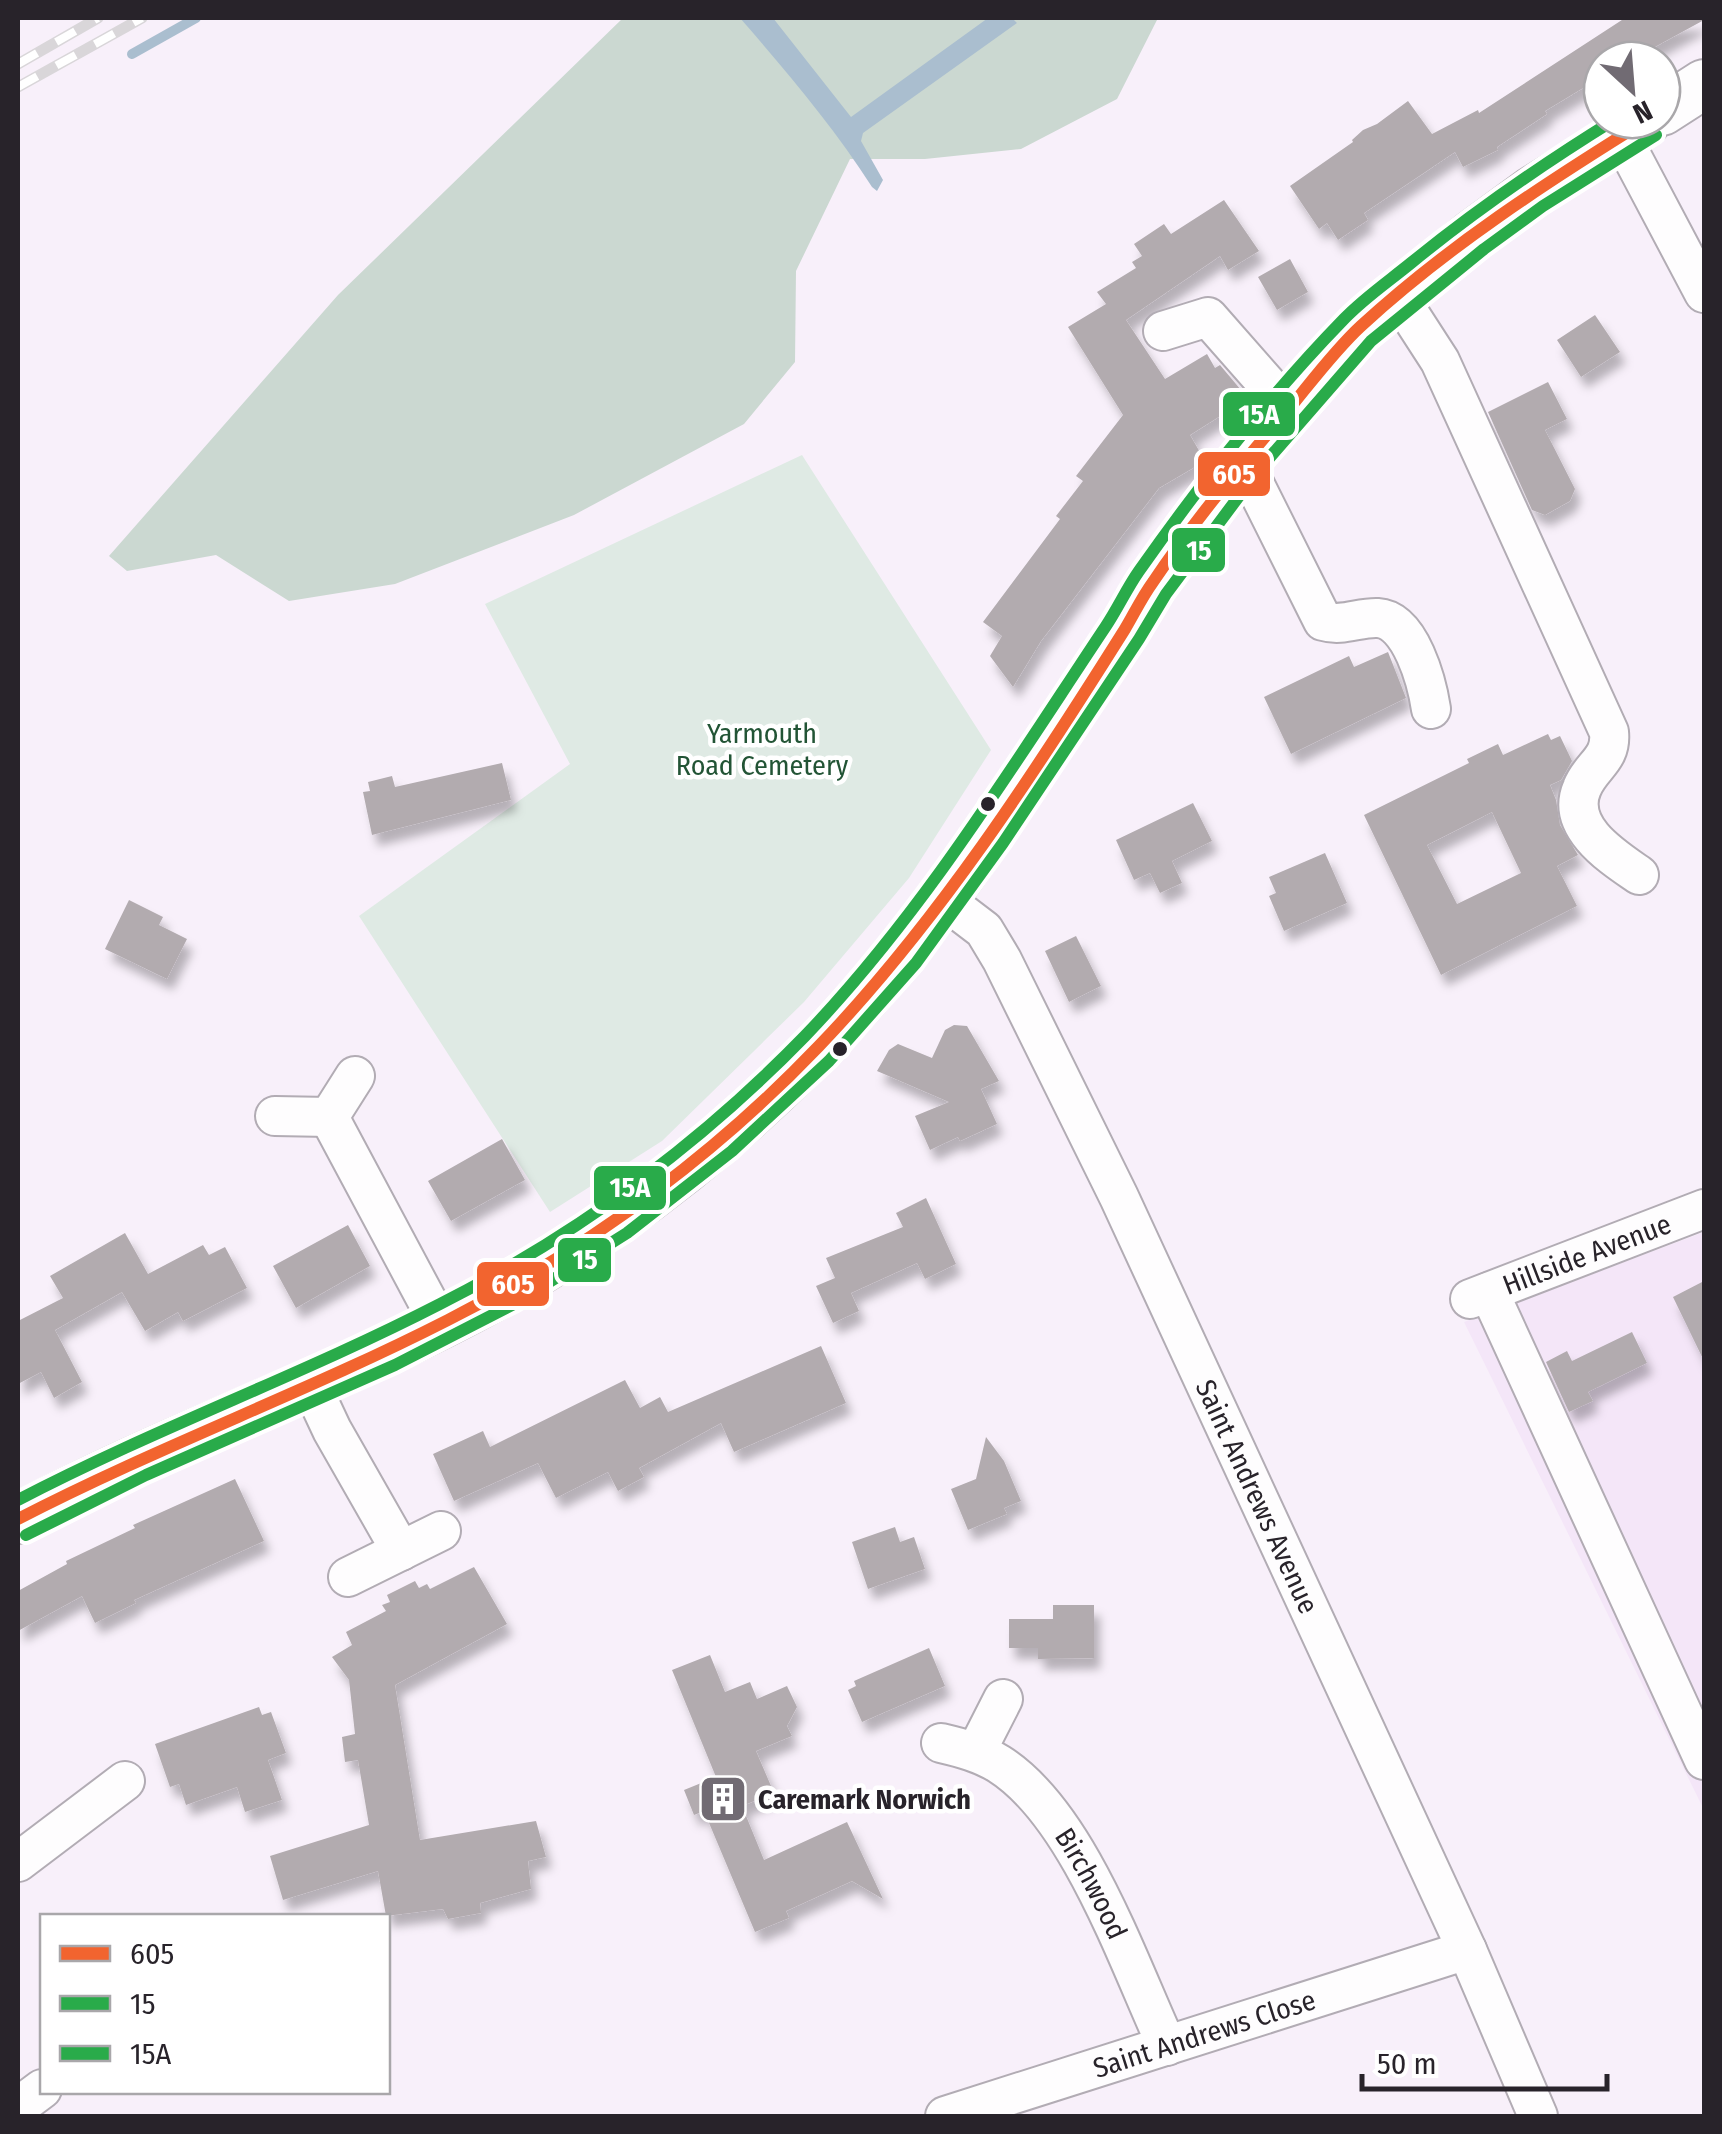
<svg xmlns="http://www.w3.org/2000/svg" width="1722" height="2134" viewBox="0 0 1722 2134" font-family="'Fira Sans Condensed',sans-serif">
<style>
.built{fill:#f4e6f8}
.green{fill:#dfeae4}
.forest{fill:#cbd8d1}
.water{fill:#aabecf}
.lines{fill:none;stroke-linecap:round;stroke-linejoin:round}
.stream{stroke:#aabecf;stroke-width:10}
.building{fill:#b2abaf;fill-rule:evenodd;filter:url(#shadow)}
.minor-casing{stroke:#b2acb4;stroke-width:42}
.major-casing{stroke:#b2acb4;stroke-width:52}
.minor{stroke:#fefdfe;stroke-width:38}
.major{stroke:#fefdfe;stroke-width:48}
.rail-casing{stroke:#d9d6d9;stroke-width:11}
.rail{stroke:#fff;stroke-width:8;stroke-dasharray:22;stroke-linecap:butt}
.bus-1-casing{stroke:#fff;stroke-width:20}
.bus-2-casing{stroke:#fff;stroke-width:20}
.bus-3-casing{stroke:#fff;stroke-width:20}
.bus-1{stroke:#f2642f;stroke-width:12}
.bus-2{stroke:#29ab4a;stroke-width:12}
.bus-3{stroke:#29ab4a;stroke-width:12}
.bus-dot{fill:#28232a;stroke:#fff;stroke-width:4}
.labels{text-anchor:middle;stroke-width:9;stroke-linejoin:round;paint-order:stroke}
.park-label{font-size:28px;fill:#225435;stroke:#fff}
.street-label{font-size:28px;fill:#28232a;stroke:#fff}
.poi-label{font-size:28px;font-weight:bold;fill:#28232a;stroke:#fff;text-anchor:start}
.line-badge{stroke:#fff;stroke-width:4}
.badge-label{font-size:28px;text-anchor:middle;font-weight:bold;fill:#fff}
</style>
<defs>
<filter id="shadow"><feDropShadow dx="6" dy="11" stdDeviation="5" flood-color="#0004"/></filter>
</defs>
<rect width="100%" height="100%" fill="#f8f0fa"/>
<path class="built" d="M1704,1232v578l-240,-488z"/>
<path class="green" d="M802,455l189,295 -82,128 -105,124 -142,139 -112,71 -191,-296 211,-152 -85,-160z"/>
<path class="forest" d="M623,18h535l-41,81 -96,50 -96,10h-75l-54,112 -1,91 -51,62 -170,91 -179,69 -106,17 -73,-46 -89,16 -18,-15 229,-261z"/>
<path class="water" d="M740,18h33l78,99 137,-99h24l5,5 -154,110 -2,8 22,39 -6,11 -5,-4c-39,-61 -85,-115 -132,-169z"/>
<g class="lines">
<path class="stream" d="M132,54l64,-36"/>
</g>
<path class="building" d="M1625,18l79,2 -73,40h-29v12l-17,10 3,3 -43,26 2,3 -50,33 1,3 -35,17 -8,-15 -91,61 4,7 -30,20 -11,-17 -8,6 -29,-43 63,-44 -1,-2 11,-10 14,-6 31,-23 24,33 46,-24 1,3z
M1224,200l35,51 -31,19 -8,-14 -94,64 39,59 42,-25 8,14 5,-3 26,31 -23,13 2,4 -35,22 15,26 -46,27 -118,153 -28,46 -23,-31 12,-20 -19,-14 77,-103 -4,-3 27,-35 -7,-5 47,-61 -55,-88 38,-23 -9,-12 39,-24 -4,-6 10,-6 -8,-12 30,-20 7,10z
M1290,259l18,33 -31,18 -19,-33z
M1595,315l25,37 -39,25 -24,-37z
M1548,382l19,37 -22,11 30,59 -5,12 -25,14 -13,-5 -44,-98z
M1388,652l18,46 -115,56 -27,-57 85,-41 5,11z
M1548,734l3,6 9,-4 12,25 -11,19 -11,5 6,15 4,25 18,30 -21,11 20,40 -136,69 -77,-160 105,-52 -2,-4 31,-15 5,11zM1492,812l29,61 -64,31 -30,-59z
M502,763l9,37 -139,35 -9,-43 7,-1 -2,-9 24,-6 3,11z
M1193,803l19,38 -40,20 10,22 -22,10 -10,-20 -16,7 -18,-40z
M1325,853l22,50 -63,28 -15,-35 7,-3 -7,-16z
M129,900l34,17 -4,8 28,14 -20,40 -62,-30z
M1076,936l25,50 -32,16 -24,-51z
M954,1025l13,1 32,55 -18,8 16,35 -37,17 -2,-4 -28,13 -15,-34 34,-14 -72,-31 12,-21 9,-6 34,14 13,-28z
M502,1139l23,41 -74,41 -23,-40z
M926,1198l30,66 -31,15 -8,-16 -66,30 8,18 -26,12 -17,-37 19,-8 -9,-20 77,-31 -7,-14z
M348,1225l22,41 -74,42 -23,-42z
M125,1233l23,41 55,-29 6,10 16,-8 22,41 -64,33 -5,-9 -33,19 -23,-39 -67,38 27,52 -28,16 -13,-26 -23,12v-63l45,-23 -13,-22z
M1704,1281v80l-31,-64z
M1632,1332l15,31 -59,29 5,9 -24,11 -23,-50 21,-11 5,10z
M821,1346l25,57 -112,49 -13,-29 -82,45 5,9 -26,14 -10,-19 -52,26 -18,-35 -84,38 -21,-47 50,-23 7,16 135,-67 15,28 20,-11 8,15z
M986,1437l18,24 17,40 -17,7 3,6 -39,16 -17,-41 25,-10z
M235,1479l29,62 -130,59 2,3 -41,20 -13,-27 -64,35v-40l49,-27 -1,-3 69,-33 -2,-3z
M895,1527l5,15 14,-5 11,32 -57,20 -16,-47z
M474,1567l33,57 -112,61 25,155 116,-19 10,36 -18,4 3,28 -51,14 1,10 -33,6 -5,-10 -57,7 -8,-45 -95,29 -13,-44 99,-31 -11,-65 -13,2 -3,-25 13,-3 -6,-54 -17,-23 20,-12 -6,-13 40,-21 -4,-6 8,-3 -3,-7 28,-14 4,7 8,-4 3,5z
M1053,1605h41v53l-56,1v-11h-29v-29h44z
M929,1648l16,38 -83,36 -14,-32 8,-4 -2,-5z
M710,1655l15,37 25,-10 7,17 30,-13 10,21 -10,19 5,10 -36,15 18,42 -32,13 22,54 83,-38 36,77 -31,-18 -66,30 3,7 -34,14 -51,-121 -10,4 -10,-25 32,-13 -44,-107z
M259,1707l3,8 9,-3 15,41 -18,7 14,40 -37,12 -8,-25 -51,18 -7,-21 -9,3 -15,-43z"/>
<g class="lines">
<g class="minor-casing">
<g id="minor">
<path d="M1621,136l83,157"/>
<path d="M1398,296l42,65 169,371c3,28 -18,33 -27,56 -17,39 31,69 57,87"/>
<path d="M1163,331l45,-14 81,92"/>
<path d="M1243,461l80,160c20,6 36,-4 55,-3 33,2 49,65 53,91"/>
<path id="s1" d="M942,898l42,32 18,30 117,237 348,753 71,166"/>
<path d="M355,1076l-26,41 110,206"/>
<path d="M275,1116l54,1"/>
<path d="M1489,1292l215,468"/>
<path id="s2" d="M1470,1299l234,-90"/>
<path d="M310,1383l22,47 69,121"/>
<path d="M348,1577l93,-46"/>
<path id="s3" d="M941,1743c21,5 40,10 58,21 79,50 129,198 168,282"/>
<path d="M976,1752l27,-53"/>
<path d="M18,1862l107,-81"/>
<path d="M18,2107l24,-18"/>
<path id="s4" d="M945,2116l522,-166"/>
</g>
</g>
<g class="major-casing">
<path id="major" d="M1662,111l42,-27
M18,1519c158,-86 333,-142 490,-231 150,-85 286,-202 394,-336 81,-102 149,-215 223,-323l26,-45 92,-123 116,-133 114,-93 60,-44 114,-71"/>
</g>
<use href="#minor" class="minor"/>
<use href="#major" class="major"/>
<g class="rail-casing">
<path id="rail" d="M18,64l80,-46
M18,87l124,-69"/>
</g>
<use href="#rail" class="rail"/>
<g class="bus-1-casing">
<path id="bus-1" d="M18,1519c141,-73 289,-127 430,-199 137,-70 264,-162 371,-274 118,-123 215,-272 306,-417 9,-15 17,-32 28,-47 41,-61 88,-118 136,-173 23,-28 46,-59 72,-83 87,-80 186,-144 286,-206"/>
</g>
<g class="bus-2-casing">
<path id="bus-2" d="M26,1535l120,-60 249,-110 121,-62 111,-70 105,-82 97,-90 87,-98 87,-120 136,-204 27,-45 91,-122 114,-131 113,-92 59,-43 113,-71"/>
</g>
<g class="bus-3-casing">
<path id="bus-3" d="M18,1500c138,-72 284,-125 422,-196 135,-68 259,-159 365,-268 118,-123 207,-269 301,-410 12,-18 21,-38 33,-55 62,-88 130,-175 205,-252 20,-21 45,-38 67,-56 65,-53 132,-99 203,-143"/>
</g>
<use href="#bus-1" class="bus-1"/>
<use href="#bus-2" class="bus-2"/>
<use href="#bus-3" class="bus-3"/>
</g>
<defs>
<g id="building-square" transform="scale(2.5)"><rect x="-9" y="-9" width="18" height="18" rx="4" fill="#716b73" stroke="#fff"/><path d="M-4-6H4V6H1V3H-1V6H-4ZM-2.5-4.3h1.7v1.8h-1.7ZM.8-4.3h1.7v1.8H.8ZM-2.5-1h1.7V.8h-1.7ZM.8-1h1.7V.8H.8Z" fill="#fff"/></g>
</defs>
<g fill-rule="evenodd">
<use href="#building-square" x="723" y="1799"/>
</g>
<g class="bus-dot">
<circle cx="988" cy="804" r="9"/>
<circle cx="840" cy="1049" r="9"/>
</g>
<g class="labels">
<g class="park-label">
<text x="762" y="743">Yarmouth<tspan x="762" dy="32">Road Cemetery</tspan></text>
</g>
<g class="street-label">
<text dy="10" stroke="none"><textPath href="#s2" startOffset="125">Hillside Avenue</textPath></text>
<text dy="10" stroke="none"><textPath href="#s1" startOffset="682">Saint Andrews Avenue</textPath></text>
<text dy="10" stroke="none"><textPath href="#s3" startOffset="215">Birchwood</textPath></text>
<text dy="10" stroke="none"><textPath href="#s4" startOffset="272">Saint Andrews Close</textPath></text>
</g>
<g class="poi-label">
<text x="758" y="1809">Caremark Norwich</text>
</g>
</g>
<g class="line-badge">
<rect x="1221" y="390" width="76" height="48" rx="10" fill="#29ab4a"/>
<rect x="1196" y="450" width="76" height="48" rx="10" fill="#f2642f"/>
<rect x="1170" y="526" width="57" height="48" rx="10" fill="#29ab4a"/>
<rect x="592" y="1164" width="76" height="48" rx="10" fill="#29ab4a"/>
<rect x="556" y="1236" width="57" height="48" rx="10" fill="#29ab4a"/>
<rect x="475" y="1260" width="76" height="48" rx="10" fill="#f2642f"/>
</g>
<g class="badge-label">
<text x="1259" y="424">15A</text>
<text x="1234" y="484">605</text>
<text x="1199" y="560">15</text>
<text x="630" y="1197">15A</text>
<text x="585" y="1269">15</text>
<text x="513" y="1294">605</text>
</g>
<rect width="1722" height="2134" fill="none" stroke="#28232a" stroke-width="40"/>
<rect x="40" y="1914" width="350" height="180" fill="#ffffff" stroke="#a9a7aa" stroke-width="2.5"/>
<rect x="60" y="1946" width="50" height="15" fill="#f2642f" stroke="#a9a7aa" stroke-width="2.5"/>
<text x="130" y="1964" font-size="30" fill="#28232a">605</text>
<rect x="60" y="1996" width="50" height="15" fill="#29ab4a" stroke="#a9a7aa" stroke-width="2.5"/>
<text x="130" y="2014" font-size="30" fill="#28232a">15</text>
<rect x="60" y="2046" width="50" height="15" fill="#29ab4a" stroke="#a9a7aa" stroke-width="2.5"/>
<text x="130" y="2064" font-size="30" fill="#28232a">15A</text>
<g transform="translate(1632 90) rotate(154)"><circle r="48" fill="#ffffff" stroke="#a9a7aa" stroke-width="2.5"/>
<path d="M0-8L18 38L0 25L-18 38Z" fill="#716b73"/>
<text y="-15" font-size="28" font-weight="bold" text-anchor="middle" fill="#28232a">N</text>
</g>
<path d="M1362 2074v15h245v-15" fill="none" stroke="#28232a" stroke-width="5"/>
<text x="1377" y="2074" font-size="30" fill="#28232a" stroke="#ffffff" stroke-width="8" paint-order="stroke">50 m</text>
</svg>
